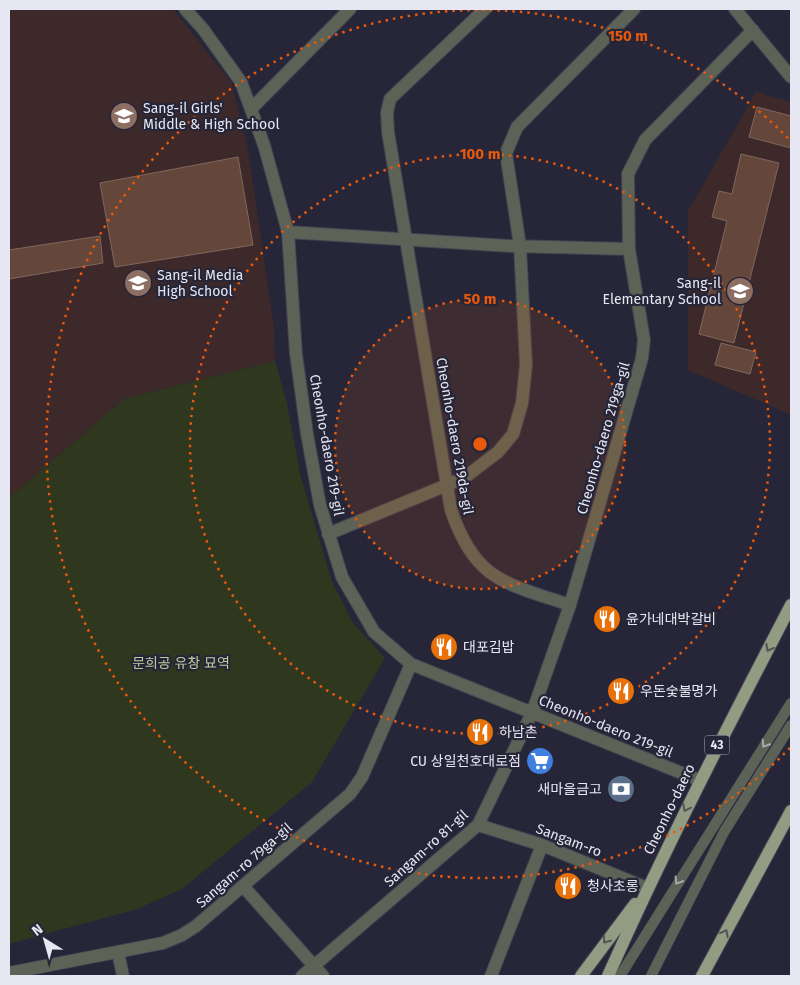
<svg xmlns="http://www.w3.org/2000/svg" width="800" height="985" viewBox="0 0 800 985" font-family="'Fira Sans','Noto Sans KR',sans-serif">
<style>
.education{fill:#3d292a}
.green{fill:#2f381f}
.building{fill:#64463b;stroke:#80675e}
.lines{fill:none;stroke-linecap:round;stroke-linejoin:round}
.service-casing{stroke:#414152;stroke-width:11}
.minor-casing{stroke:#414152;stroke-width:14}
.primary-casing{stroke:#414152;stroke-width:14}
.service{stroke:#5d6256;stroke-width:10}
.minor{stroke:#5d6256;stroke-width:12}
.primary{stroke:#929c82;stroke-width:12}
.oneway{stroke:#515556}
.oneway2{stroke:#a8abac}
.ring{fill:none;stroke:#e8590c;stroke-width:2.5;stroke-dasharray:2.5 5}
.labels{text-anchor:middle;stroke-width:4.5;stroke-linejoin:round;paint-order:stroke}
.shield{fill:#262638;stroke:#acadbb;stroke-width:1}
.shield-label{font-size:12px;font-weight:bold;fill:#e6e7f3}
.poi-label{font-size:14px;fill:#e6e7f3;stroke:#262638;text-anchor:start}
.street-label{font-size:14px;fill:#e6e7f3;stroke:#262638}
.park-label{font-size:14px;fill:#bace99;stroke:#262638}
.centre{fill:#e8590c;stroke:#262638;stroke-width:2.5}
.ring-label{font-size:15px;text-anchor:middle;font-weight:bold;fill:#e8590c;stroke:#262638;stroke-width:4.5;stroke-linejoin:round;paint-order:stroke}
</style>
<rect width="100%" height="100%" fill="#262638"/>
<path class="education" d="M9,9h164l58,73 17,67 26,179 1,33 -151,38 -115,99z
M756,92l35,10v313l-103,-45v-159z"/>
<path class="green" d="M275,361l12,42 13,71 32,108 21,41 32,35 -73,124 -130,107 -45,20 -128,35v-446l115,-99z"/>
<path class="building" d="M757,107l34,9v32l-42,-11z
M741,154l38,9 -45,180 -35,-9 28,-113 -15,-4 7,-26 13,3z
M238,157l15,88 -138,22 -15,-84z
M100,236l3,27 -94,16v-29z
M721,343l35,9 -6,22 -35,-9z"/>
<g class="lines">
<g class="service-casing">
<path id="service" d="M620,976l171,-273
M651,976l73,-144 67,-107"/>
</g>
<g class="minor-casing">
<path id="minor" d="M185,9l18,20 38,53 23,63 24,87 8,122 11,80 13,71 22,72 32,55 37,32 288,116
M485,9l-95,90 -3,14 1,19 63,378c24,71 54,73 119,95
M735,9l56,68
M251,109l99,-100
M288,232l222,14 119,3
M328,534l136,-56 34,-26 15,-18 9,-31 4,-38 -6,-119 -14,-93 11,-26 117,-118
M478,825l64,20 105,43
M243,886l80,90
M118,952l5,24
M9,973l154,-30 19,-8 14,-9 154,-132 12,-17 49,-113
M302,976l176,-151 54,-112 38,-108 72,-247 2,-18 -15,-91 -1,-75 17,-34 108,-110
M491,976l51,-131"/>
</g>
<g class="primary-casing">
<path id="primary" d="M581,976l54,-72
M608,976c56,-126 119,-248 183,-371
M702,976l89,-165"/>
</g>
<use href="#service" class="service"/>
<use href="#minor" class="minor"/>
<use href="#primary" class="primary"/>
</g>
<defs><path id="oneway-chevron" d="M-2-3.5L2.5 0L-2 3.5" fill="none" stroke-width="1.6" stroke-linecap="round" stroke-linejoin="round" transform="scale(1.25)"/></defs>
<g class="oneway">
<use href="#oneway-chevron" transform="translate(769 648) rotate(118)"/>
<use href="#oneway-chevron" transform="translate(686 808) rotate(116)"/>
<use href="#oneway-chevron" transform="translate(725 933) rotate(-62)"/>
<use href="#oneway-chevron" transform="translate(606 940) rotate(128)"/>
</g>
<g class="oneway2">
<use href="#oneway-chevron" transform="translate(765 744) rotate(123)"/>
<use href="#oneway-chevron" transform="translate(678 881) rotate(121)"/>
</g>
<circle cx="480" cy="444" r="145" fill="#e8590c" fill-opacity=".12"/>
<g class="ring">
<circle cx="480" cy="444" r="145"/>
<circle cx="480" cy="444" r="290"/>
<path d="M790 748A434 434 0 1 1 790 140"/>
</g>
<defs>
<g id="school-disc" transform="scale(1.4375)"><circle r="9.5" fill="#8d6e63" stroke="#262638"/><path d="M0-5L7-2L0 1L-7-2ZM-4 1L0 2.5L4 1V4Q0 6-4 4Z" fill="#fff"/></g>
<g id="restaurant-disc" transform="scale(1.4375)"><circle r="9.5" fill="#e8710a" stroke="#262638"/><path d="M-5-6h1v4h1v-4h1v4h1v-4h1v5L-1.5 .5V6h-2V.5L-5-1ZM5-6V6H3V1.5H1.5Q1.5-4 5-6Z" fill="#fff"/></g>
<g id="supermarket-disc" transform="scale(1.4375)"><circle r="9.5" fill="#3f7fe0" stroke="#262638"/><path d="M-6-5.5h2.5l.6 2H6L4.5 2H-2.5L-4.4-4H-6ZM-1.5 3.2a1.3 1.3 0 1 0 .1 0ZM3 3.2a1.3 1.3 0 1 0 .1 0Z" fill="#fff"/></g>
<g id="bank-disc" transform="scale(1.4375)"><circle r="9.5" fill="#5c6f8a" stroke="#262638"/><path d="M-6-4H6V4H-6ZM0-2.3a2.3 2.3 0 1 0 0 4.6a2.3 2.3 0 1 0 0-4.6Z" fill="#fff"/></g>
</defs>
<g fill-rule="evenodd">
<use href="#school-disc" x="124" y="116"/>
<use href="#school-disc" x="138" y="283"/>
<use href="#school-disc" x="740" y="291"/>
<use href="#restaurant-disc" x="607" y="619"/>
<use href="#restaurant-disc" x="444" y="647"/>
<use href="#restaurant-disc" x="621" y="691"/>
<use href="#restaurant-disc" x="480" y="732"/>
<use href="#supermarket-disc" x="540" y="761"/>
<use href="#bank-disc" x="621" y="789"/>
<use href="#restaurant-disc" x="568" y="886"/>
</g>
<g class="labels">
<rect class="shield" x="704.5" y="735.5" width="25" height="19" rx="4"/>
<g class="shield-label">
<text x="717" y="749">43</text>
</g>
<g class="poi-label">
<text x="143" y="113">Sang-il Girls'<tspan x="143" dy="16">Middle &amp; High School</tspan></text>
<text x="157" y="280">Sang-il Media<tspan x="157" dy="16">High School</tspan></text>
<text x="721" y="288" text-anchor="end">Sang-il<tspan x="721" dy="16">Elementary School</tspan></text>
<text x="626" y="624">윤가네대박갈비</text>
<text x="463" y="652">대포김밥</text>
<text x="640" y="696">우돈숯불명가</text>
<text x="499" y="737">하남촌</text>
<text x="521" y="766" text-anchor="end">CU 상일천호대로점</text>
<text x="602" y="794" text-anchor="end">새마을금고</text>
<text x="587" y="891">청사초롱</text>
</g>
<g class="street-label">
<text transform="translate(455 436) rotate(80)" y="5">Cheonho-daero 219da-gil</text>
<text transform="translate(603 438) rotate(-74)" y="5">Cheonho-daero 219ga-gil</text>
<text transform="translate(327 445) rotate(80)" y="5">Cheonho-daero 219-gil</text>
<text transform="translate(606 726) rotate(22)" y="5">Cheonho-daero 219-gil</text>
<text transform="translate(669 809) rotate(-64)" y="5">Cheonho-daero</text>
<text transform="translate(569 840) rotate(21)" y="5">Sangam-ro</text>
<text transform="translate(426 848) rotate(-42)" y="5">Sangam-ro 81-gil</text>
<text transform="translate(244 865) rotate(-41)" y="5">Sangam-ro 79ga-gil</text>
</g>
<g class="park-label">
<text x="181" y="668">문희공 유창 묘역</text>
</g>
</g>
<circle cx="480" cy="444" r="8" class="centre"/>
<g class="ring-label">
<text x="628" y="41">150 m</text>
<text x="480" y="159">100 m</text>
<text x="480" y="304">50 m</text>
</g>
<rect width="800" height="985" fill="none" stroke="#e6e7f3" stroke-width="20"/>
<g transform="translate(45 940) rotate(323)" stroke="#262638" stroke-width="4" paint-order="stroke">
<path d="M0-4L9 19L0 12L-9 19Z" fill="#e6e7f3"/>
<text y="-8" font-size="14" font-weight="bold" text-anchor="middle" fill="#e6e7f3">N</text>
</g>
</svg>
